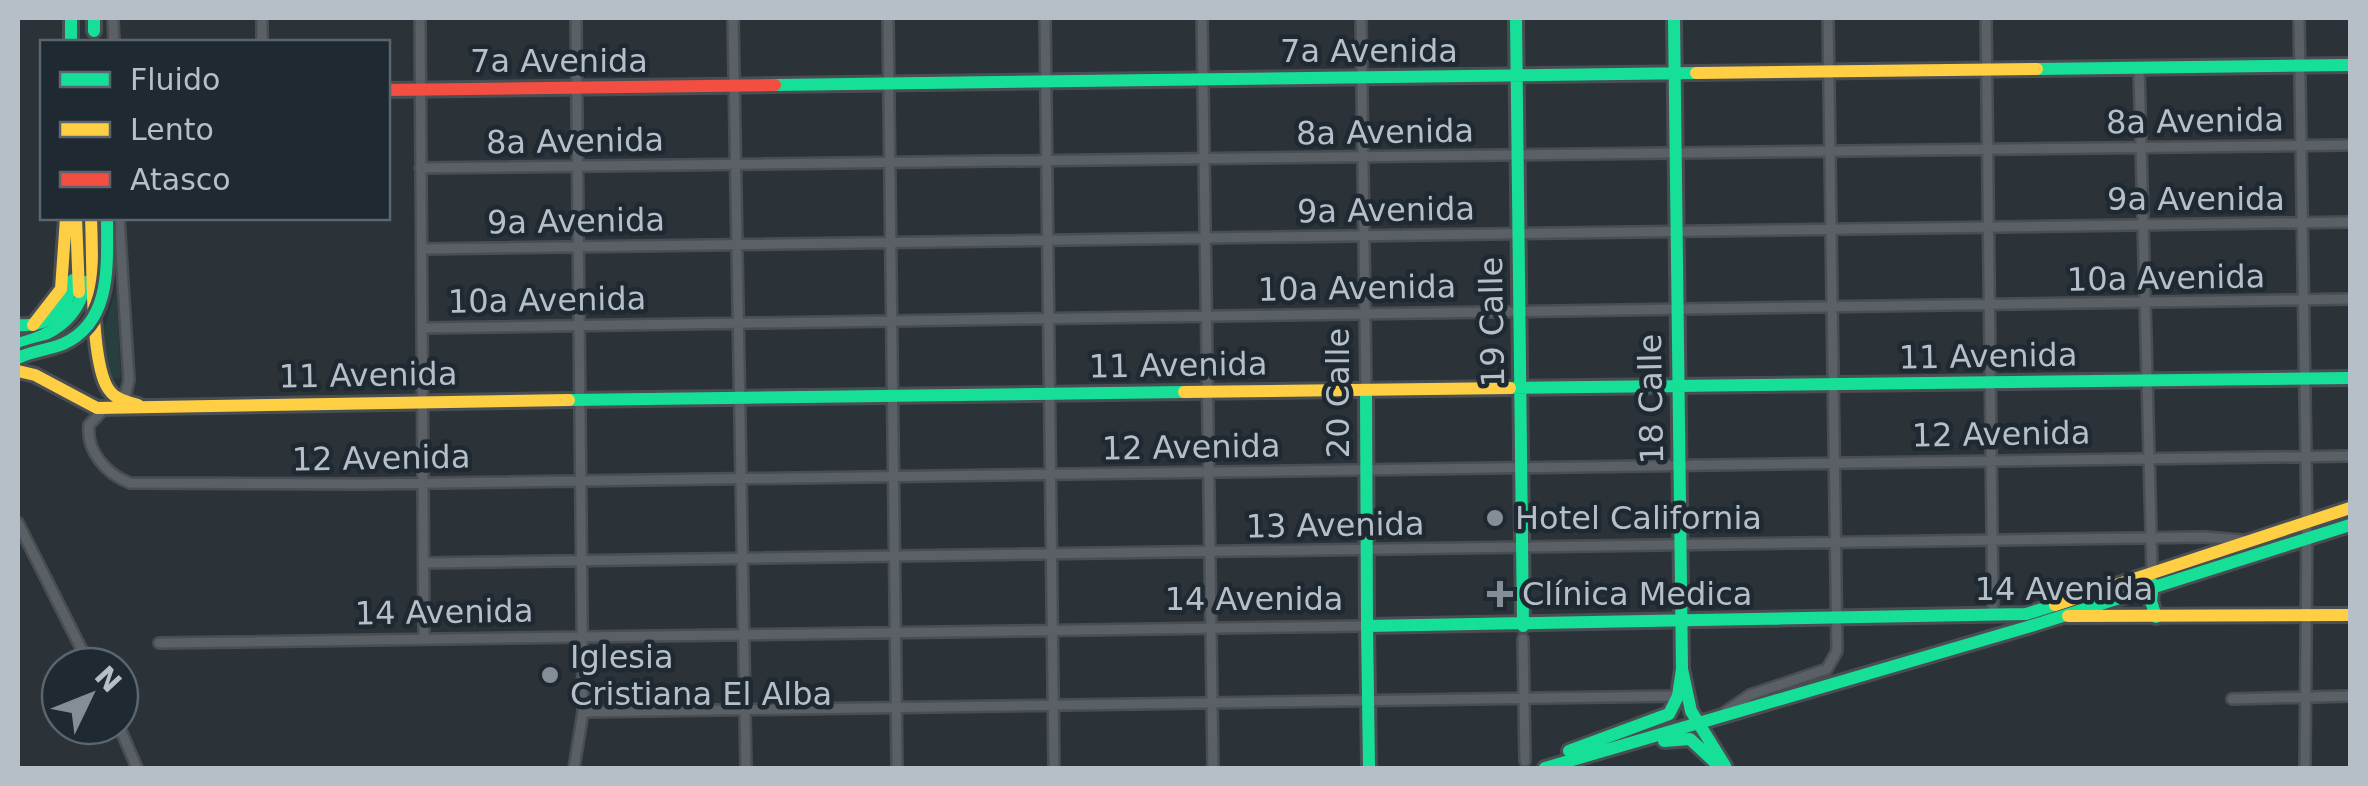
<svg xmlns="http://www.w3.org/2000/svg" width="2368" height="786" viewBox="0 0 2368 786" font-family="'DejaVu Sans',sans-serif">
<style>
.green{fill:#293e3e}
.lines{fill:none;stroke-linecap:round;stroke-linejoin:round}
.street-casing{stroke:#494e53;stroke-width:14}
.fast-casing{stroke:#494e53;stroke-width:18}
.slow-casing{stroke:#494e53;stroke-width:18}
.jam-casing{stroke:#494e53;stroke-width:18}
.street{stroke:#5b6066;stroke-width:9}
.fast{stroke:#16e098;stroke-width:12}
.slow{stroke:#ffcf43;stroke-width:12}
.jam{stroke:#f24e42;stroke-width:12}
.fast-bridge-casing{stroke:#494e53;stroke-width:18;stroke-linecap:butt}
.fast-bridge{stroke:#16e098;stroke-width:12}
.poi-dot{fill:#858e96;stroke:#1f2932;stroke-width:4}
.labels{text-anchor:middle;stroke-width:9;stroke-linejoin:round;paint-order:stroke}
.street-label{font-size:32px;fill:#b6bfc8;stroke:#1f2932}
.poi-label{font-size:32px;fill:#b6bfc8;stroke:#1f2932;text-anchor:start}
</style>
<rect width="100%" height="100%" fill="#2b3238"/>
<path class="green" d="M116,288l5,89 -6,2 -7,-3 -4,-46z"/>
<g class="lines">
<g class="street-casing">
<path id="street" d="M113,18l1,24
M420,18l4,620
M733,18l13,750
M888,18l9,750
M1045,18l9,750
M1202,18l11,750
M1361,18l5,372
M1986,18l7,597
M2299,18l8,503 -2,247
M262,42v-24
M2139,68l13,503
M420,168l1930,-23
M422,249l1928,-27
M423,328l1927,-29
M117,399l9,-6 3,-13 -10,-162
M103,410l-14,15c-3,26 17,49 41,58l234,1 1986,-28
M18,523l72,143
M424,563l1781,-26 36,3
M1523,639l2,122
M159,643l1208,-17
M2232,699l118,-3
M583,712l1095,-16
M1725,712l25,-17 77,-26 10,-18 -9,-633
M119,726l18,42
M574,768l9,-56 -7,-694"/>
</g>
<g class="fast-casing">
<path id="fast" d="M71,18v24
M94,18v13
M1516,18l7,608
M1674,18l8,651 9,42 34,55
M2037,69l313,-4
M775,85l921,-12
M18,325c30,3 50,-16 55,-45
M18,344c35,-9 60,-25 68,-62
M1510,388l840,-10
M1366,390l1,236
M569,400l615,-8
M2153,584l-2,17 5,16
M1664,741l26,-2 31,29
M1569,751l100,-37 9,-18 4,-27
M1369,768l-2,-142 659,-12 29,-9
M1545,768l486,-142 319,-101"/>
</g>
<g class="slow-casing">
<path id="slow" d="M1696,73l341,-4
M76,218l3,74
M91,218c2,40 -1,134 15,167 7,14 18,16 32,20
M33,325l28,-36 5,-71
M18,371l17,4 62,33 472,-8
M1184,392l326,-4
M2055,605l295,-97
M2068,616l282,-1"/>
</g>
<g class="jam-casing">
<path id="jam" d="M388,90l387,-5"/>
</g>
<use href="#street" class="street"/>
<use href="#fast" class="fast"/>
<use href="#slow" class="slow"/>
<use href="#jam" class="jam"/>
<g class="fast-bridge-casing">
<path id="fast-bridge" d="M18,358c14,-7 30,-8 45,-14 49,-22 44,-79 44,-124"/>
</g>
<use href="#fast-bridge" class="fast-bridge"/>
</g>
<g class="poi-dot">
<circle cx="1495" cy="518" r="10"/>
<path d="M1495 579h10v10h10v10h-10v10h-10v-10h-10v-10h10z"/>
<circle cx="550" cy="675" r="10"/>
</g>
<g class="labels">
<g class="street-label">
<text x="1369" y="62">7a Avenida</text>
<text x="559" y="72">7a Avenida</text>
<text transform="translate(2195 121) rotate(-1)" y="11">8a Avenida</text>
<text transform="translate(1385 132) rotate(-1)" y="11">8a Avenida</text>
<text transform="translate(575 141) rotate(-1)" y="11">8a Avenida</text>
<text x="2196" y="210">9a Avenida</text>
<text transform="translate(1386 210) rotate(-1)" y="11">9a Avenida</text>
<text transform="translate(576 221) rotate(-1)" y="11">9a Avenida</text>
<text transform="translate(2166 278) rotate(-1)" y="11">10a Avenida</text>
<text transform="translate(1357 288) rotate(-1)" y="11">10a Avenida</text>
<text transform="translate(547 300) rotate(-1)" y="11">10a Avenida</text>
<text transform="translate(1492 322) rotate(-91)" y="11">19 Calle</text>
<text transform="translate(1988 356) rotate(-1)" y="11">11 Avenida</text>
<text transform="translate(1178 365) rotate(-1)" y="11">11 Avenida</text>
<text transform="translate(368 375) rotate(-1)" y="11">11 Avenida</text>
<text transform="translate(1338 393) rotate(-90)" y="11">20 Calle</text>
<text transform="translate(1651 399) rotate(-91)" y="11">18 Calle</text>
<text transform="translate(2001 434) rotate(-1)" y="11">12 Avenida</text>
<text transform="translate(1191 447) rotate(-1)" y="11">12 Avenida</text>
<text transform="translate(381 458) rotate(-1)" y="11">12 Avenida</text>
<text transform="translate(1335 525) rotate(-1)" y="11">13 Avenida</text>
<text x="2064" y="600">14 Avenida</text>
<text x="1254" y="610">14 Avenida</text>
<text transform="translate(444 612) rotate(-1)" y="11">14 Avenida</text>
</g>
<g class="poi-label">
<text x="1515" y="529">Hotel California</text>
<text x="1522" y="605">Clínica Medica</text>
<text x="570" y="668">Iglesia<tspan x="570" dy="37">Cristiana El Alba</tspan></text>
</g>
</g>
<rect width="2368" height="786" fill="none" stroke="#b6bfc8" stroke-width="40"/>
<rect x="40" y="40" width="350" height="180" fill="#1f2932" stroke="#5b656e" stroke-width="2.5"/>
<rect x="60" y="72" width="50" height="15" fill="#16e098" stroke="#5b656e" stroke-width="2.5"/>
<text x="130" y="90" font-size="30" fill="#b6bfc8">Fluido</text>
<rect x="60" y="122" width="50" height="15" fill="#ffcf43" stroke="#5b656e" stroke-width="2.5"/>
<text x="130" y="140" font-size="30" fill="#b6bfc8">Lento</text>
<rect x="60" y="172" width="50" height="15" fill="#f24e42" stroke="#5b656e" stroke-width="2.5"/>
<text x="130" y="190" font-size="30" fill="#b6bfc8">Atasco</text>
<g transform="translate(90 696) rotate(47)"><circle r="48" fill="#1f2932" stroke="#5b656e" stroke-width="2.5"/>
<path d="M0-8L18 38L0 25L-18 38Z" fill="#858e96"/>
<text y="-15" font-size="28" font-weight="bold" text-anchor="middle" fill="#b6bfc8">N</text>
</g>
</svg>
